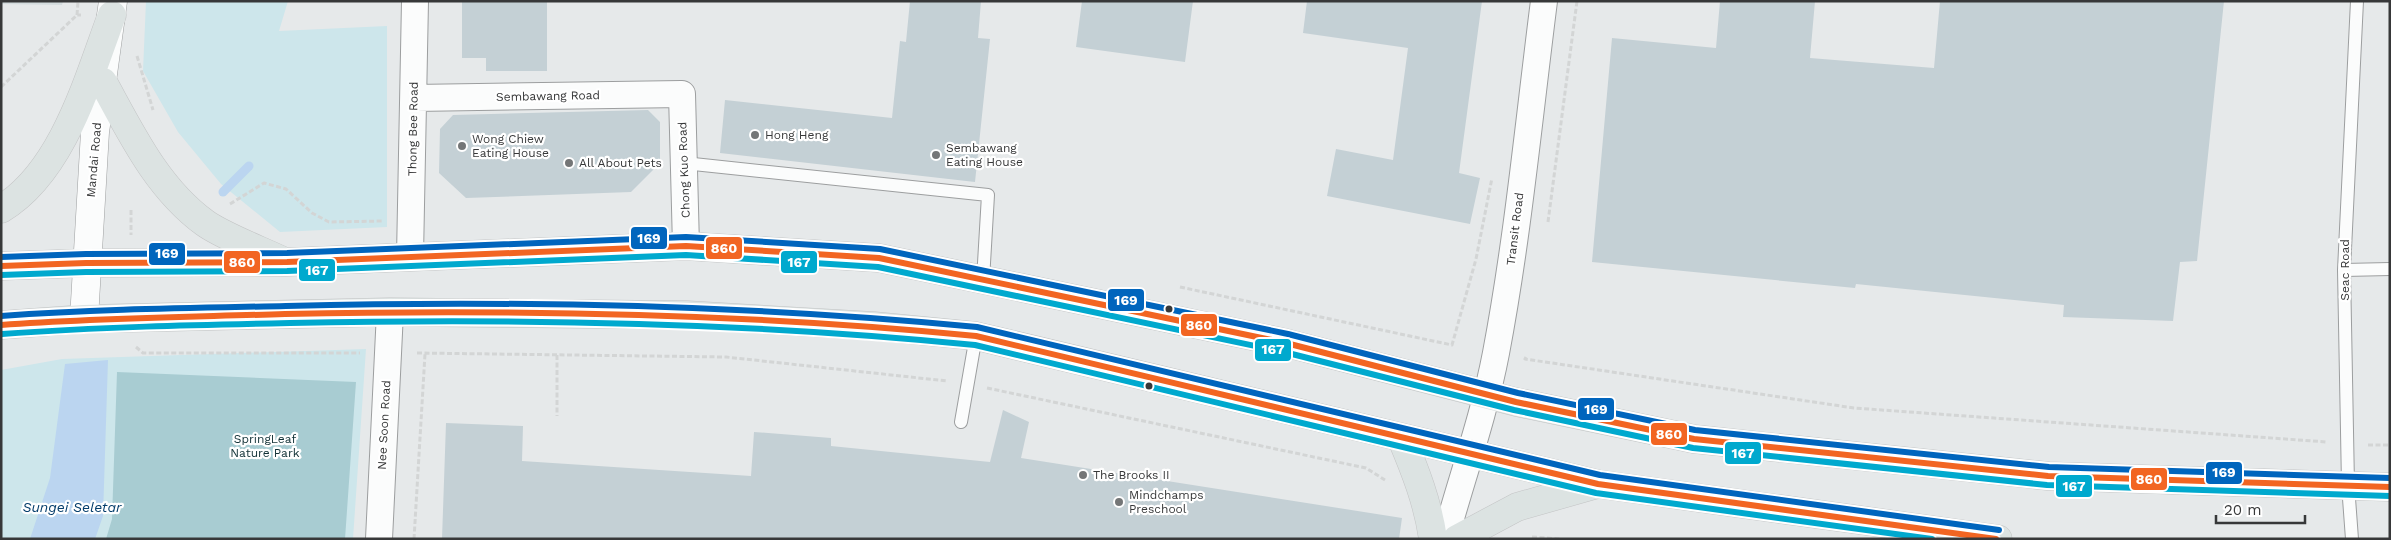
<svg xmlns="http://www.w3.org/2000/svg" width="2391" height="540" viewBox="0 0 2391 540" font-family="'Work Sans',sans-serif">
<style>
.built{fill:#d4dcde}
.green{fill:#cde6eb}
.forest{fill:#a8ccd2}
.water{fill:#bbd5f0}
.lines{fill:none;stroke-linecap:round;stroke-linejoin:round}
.stream{stroke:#bbd5f0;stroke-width:9}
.building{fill:#c4d0d5}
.service-casing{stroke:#9c9e9f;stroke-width:14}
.minor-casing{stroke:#9c9e9f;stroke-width:28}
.secondary-casing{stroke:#9c9e9f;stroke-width:29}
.primary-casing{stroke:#c3c4c5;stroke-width:29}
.path{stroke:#d3d5d5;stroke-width:3;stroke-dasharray:5 2.5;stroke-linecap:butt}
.service{stroke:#fbfcfc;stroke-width:12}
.minor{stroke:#fbfcfc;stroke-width:26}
.secondary{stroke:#fbfcfc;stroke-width:28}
.primary{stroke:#dce3e2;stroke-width:28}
.bus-1-casing{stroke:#fff;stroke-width:10}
.bus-2-casing{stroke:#fff;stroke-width:10}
.bus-3-casing{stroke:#fff;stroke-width:10}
.bus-1{stroke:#f26522;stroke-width:6}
.bus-2{stroke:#00a9ce;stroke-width:6}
.bus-3{stroke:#0065bd;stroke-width:6}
.poi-dot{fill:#747677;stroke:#fff;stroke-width:2}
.bus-dot{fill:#373839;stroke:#fff;stroke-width:2}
.labels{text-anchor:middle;stroke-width:4.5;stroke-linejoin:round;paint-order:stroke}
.street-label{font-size:12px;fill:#373839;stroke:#fff}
.poi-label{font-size:12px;fill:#373839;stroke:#fff;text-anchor:start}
.park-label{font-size:12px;fill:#103035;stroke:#fff}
.water-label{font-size:14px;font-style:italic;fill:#043d6b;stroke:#fff}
.line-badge{stroke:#fff;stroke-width:2}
.badge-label{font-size:14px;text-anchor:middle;font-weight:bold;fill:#fff}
</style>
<rect width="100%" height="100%" fill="#e6e9ea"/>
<path class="built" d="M1,1h62l-1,4 -61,-1z"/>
<path class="green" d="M146,1h142l-9,30 108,-5v201l-107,5 -59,-48 -43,-52 -35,-61z
M366,349l-13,190h-352v-169l61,-11z"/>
<path class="forest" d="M117,372l239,10 -11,157h-239l6,-20z"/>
<path class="water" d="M108,360l-5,156 -8,23h-65l20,-61 15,-114z"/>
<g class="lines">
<path class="stream" d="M223,192l26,-26"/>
</g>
<path class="building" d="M462,1h85v70h-61v-13h-24z
M910,1h71l-3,37 12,1 -15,143 -255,-29 5,-53 167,18 8,-77 6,1z
M1082,1h111l-8,61 -109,-15z
M1307,1h175l-23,172 21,5 -10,46 -143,-28 9,-47 57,11 15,-112 -105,-15z
M1720,1h95l-5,57 124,10 6,-67h284l-27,260 -17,1 -7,59 -110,-4 1,-12 -208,-21 -1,4 -263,-26 20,-224 104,10z
M648,110l12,12v41l-29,29 -165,6 -27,-25 1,-44 13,-14z
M1003,410l26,12 -8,36 381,60 -3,21h-957l4,-116 77,3 -1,35 229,15 3,-44 77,6v8l159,16z"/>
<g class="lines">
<g class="service-casing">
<path id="service" d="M684,163l304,32 -5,85
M2344,270l46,-1
M961,422l15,-86
M2352,539l-4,-54 -4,-215 13,-269"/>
</g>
<g class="minor-casing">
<path id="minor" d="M414,98l268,-4 4,152
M410,256l5,-255
M379,539l11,-227
M1445,539c17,-62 39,-123 51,-186 22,-116 33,-235 48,-352"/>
</g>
<g class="secondary-casing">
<path id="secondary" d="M84,319l11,-187 18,-131"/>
</g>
<g class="primary-casing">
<path id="primary" d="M103,82c28,51 54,106 102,141 18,13 55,27 76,37
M1,209c62,-37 87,-130 111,-194
M1,266l85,-3 201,-1 399,-16 193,12 407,85 230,59 178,37 354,37 342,11
M1,325l83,-6 306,-7 297,3 187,11 102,10 622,148 400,55
M1401,437c14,33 27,66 32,102
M1457,539l60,-32 77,-22"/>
</g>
<path class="path" d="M77,15l1,-14
M137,56l16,54
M1,87l76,-72h4
M230,204l34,-21 22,6 26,24 17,9 53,-1
M131,210v25
M1548,222l29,-221
M1180,287l272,58 24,-86 16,-81
M136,347l7,6h217
M417,353l309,4 221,24
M557,355v61
M1526,357l-1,2 329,49 473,34
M987,388l379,80 19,12
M2368,445h22
M1532,537l29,2
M414,539l11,-185"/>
<use href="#service" class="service"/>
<use href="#minor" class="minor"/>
<use href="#secondary" class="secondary"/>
<use href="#primary" class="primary"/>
<g class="bus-1-casing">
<path id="bus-1" d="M1,266l85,-3 201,-1 399,-16 193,12 407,85 230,59 178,37 354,37 342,11
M1,325c95,-7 190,-8 284,-11 231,-5 461,-1 691,22l622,148 398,55"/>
</g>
<g class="bus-2-casing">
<path id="bus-2" d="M1,275l85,-3 201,-1 399,-16 192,12 406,85 230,58 179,38 354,37 343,11
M2,334c96,-7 192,-9 288,-11 229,-5 457,-1 685,22l621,148 336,46"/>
</g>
<g class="bus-3-casing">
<path id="bus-3" d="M1,257l85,-3 201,-1 399,-16 194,12 408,85 230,59 177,37 354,37 341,11
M1,316c95,-7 190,-8 285,-10 230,-6 461,-1 691,21l623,148 399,55"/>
</g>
<use href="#bus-1" class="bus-1"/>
<use href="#bus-2" class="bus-2"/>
<use href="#bus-3" class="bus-3"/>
</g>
<g class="poi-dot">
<circle cx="755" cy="135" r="5"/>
<circle cx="462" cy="146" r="5"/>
<circle cx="936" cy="155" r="5"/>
<circle cx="569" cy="163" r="5"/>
<circle cx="1083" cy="475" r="5"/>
<circle cx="1119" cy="502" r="5"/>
</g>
<g class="bus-dot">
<circle cx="1169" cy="309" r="4.5"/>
<circle cx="1149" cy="386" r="4.5"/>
</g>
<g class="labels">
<g class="street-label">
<text transform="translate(548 96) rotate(-1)" y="4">Sembawang Road</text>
<text transform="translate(413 129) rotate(-89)" y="4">Thong Bee Road</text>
<text transform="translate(94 160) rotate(-85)" y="4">Mandai Road</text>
<text transform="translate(684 170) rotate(-92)" y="4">Chong Kuo Road</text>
<text transform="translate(1515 229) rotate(-83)" y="4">Transit Road</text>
<text transform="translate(2345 270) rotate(-90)" y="4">Seac Road</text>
<text transform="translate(384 425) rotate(-87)" y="4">Nee Soon Road</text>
</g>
<g class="poi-label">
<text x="765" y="139">Hong Heng</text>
<text x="472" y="143">Wong Chiew<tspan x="472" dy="14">Eating House</tspan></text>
<text x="946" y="152">Sembawang<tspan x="946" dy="14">Eating House</tspan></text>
<text x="579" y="167">All About Pets</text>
<text x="1093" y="479">The Brooks II</text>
<text x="1129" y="499">Mindchamps<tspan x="1129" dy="14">Preschool</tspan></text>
</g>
<g class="park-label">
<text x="265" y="443">SpringLeaf<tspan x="265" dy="14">Nature Park</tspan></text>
</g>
<g class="water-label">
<text x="72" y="512">Sungei Seletar</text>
</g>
</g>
<g class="line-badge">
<rect x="630" y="226" width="38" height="24" rx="5" fill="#0065bd"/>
<rect x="705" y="236" width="38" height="24" rx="5" fill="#f26522"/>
<rect x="148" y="242" width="38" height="24" rx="5" fill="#0065bd"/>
<rect x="780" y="250" width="38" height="24" rx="5" fill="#00a9ce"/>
<rect x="223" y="250" width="38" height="24" rx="5" fill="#f26522"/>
<rect x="298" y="258" width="38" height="24" rx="5" fill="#00a9ce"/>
<rect x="1107" y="288" width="38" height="24" rx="5" fill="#0065bd"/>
<rect x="1180" y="313" width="38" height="24" rx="5" fill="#f26522"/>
<rect x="1254" y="338" width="38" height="24" rx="5" fill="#00a9ce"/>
<rect x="1577" y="397" width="38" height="24" rx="5" fill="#0065bd"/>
<rect x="1650" y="422" width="38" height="24" rx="5" fill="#f26522"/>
<rect x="1724" y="441" width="38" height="24" rx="5" fill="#00a9ce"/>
<rect x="2205" y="461" width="38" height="24" rx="5" fill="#0065bd"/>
<rect x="2130" y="467" width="38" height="24" rx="5" fill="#f26522"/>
<rect x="2055" y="474" width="38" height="24" rx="5" fill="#00a9ce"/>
</g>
<g class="badge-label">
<text x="649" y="243">169</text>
<text x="724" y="253">860</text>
<text x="167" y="258">169</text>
<text x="799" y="267">167</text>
<text x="242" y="267">860</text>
<text x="317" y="275">167</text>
<text x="1126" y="305">169</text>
<text x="1199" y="330">860</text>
<text x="1273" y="354">167</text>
<text x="1596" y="414">169</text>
<text x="1669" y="439">860</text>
<text x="1743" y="458">167</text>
<text x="2224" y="477">169</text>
<text x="2149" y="484">860</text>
<text x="2074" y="491">167</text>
</g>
<rect width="2391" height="540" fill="none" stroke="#373839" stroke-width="5"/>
<path d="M2216 515v8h89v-8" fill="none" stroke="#373839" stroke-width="2.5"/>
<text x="2224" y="515" font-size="15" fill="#373839" stroke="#ffffff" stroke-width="4" paint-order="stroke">20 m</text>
</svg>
